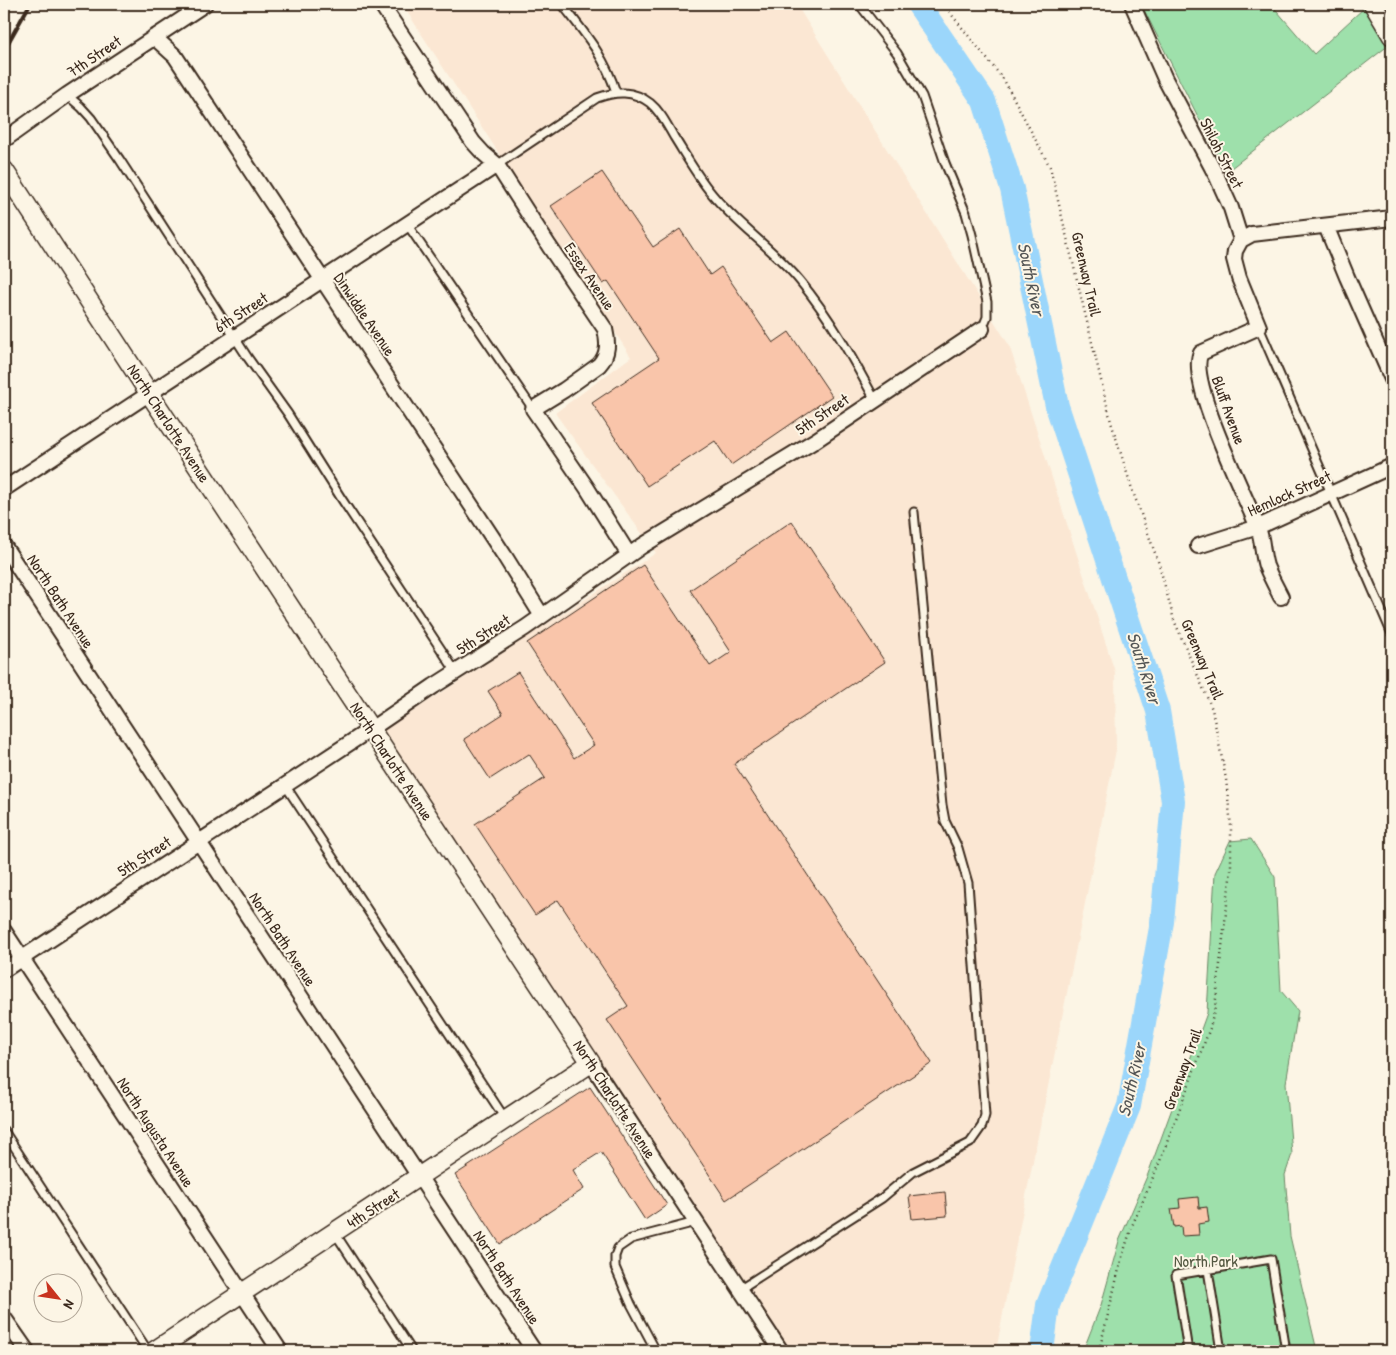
<svg xmlns="http://www.w3.org/2000/svg" width="1396" height="1355" viewBox="0 0 1396 1355" font-family="'Patrick Hand',sans-serif">
<style>
.built{fill:#fbe7d3}
.green{fill:#9ee0ab;stroke:#6c8564}
.lines{fill:none;stroke-linecap:round;stroke-linejoin:round}
.river{stroke:#9bd6fb;stroke-width:24}
.building{fill:#f9c5aa;stroke:#3b2a1e}
.service-casing{stroke:#3b2a1e;stroke-width:11}
.minor-casing{stroke:#3b2a1e;stroke-width:18}
.tertiary-casing{stroke:#3b2a1e;stroke-width:21}
.path{stroke:#3b2a1e;stroke-width:2.5;stroke-dasharray:1 4;stroke-linecap:butt}
.service{stroke:#fcf5e5;stroke-width:7}
.minor{stroke:#fcf5e5;stroke-width:14}
.tertiary{stroke:#fcf5e5;stroke-width:18}
.rail{stroke:#3b2a1e;stroke-width:4}
.labels{text-anchor:middle;stroke-width:4;stroke-linejoin:round;paint-order:stroke}
.street-label{font-size:16px;fill:#3b2a1e;stroke:#fcf5e5}
.park-label{font-size:16px;fill:#545841;stroke:#fcf5e5}
.water-label{font-size:18px;font-style:italic;fill:#535555;stroke:#fcf5e5}
</style>
<rect width="100%" height="100%" fill="#fcf5e5"/>
<filter id="ink" filterUnits="userSpaceOnUse"><feTurbulence type="fractalNoise" baseFrequency=".02" numOctaves="2"/><feDisplacementMap in="SourceGraphic" scale="10" xChannelSelector="R" yChannelSelector="G"/><feConvolveMatrix kernelMatrix="1 2 1 2 8 2 1 2 1" color-interpolation-filters="sRGB"/></filter>
<g filter="url(#ink)">
<path class="built" d="M402,4h394l213,341 106,327 1,78 -102,505 -18,96h-207l-405,-621 272,-177 -101,-140 76,-56z"/>
<path class="green" d="M1141,4h130l43,50 50,-46 25,37 -163,127z
M1251,839l24,38 6,114 17,20 -12,72 6,71 -7,21 5,61 27,115h-234l18,-46 18,-64 29,-67 59,-161 8,-140 15,-32z"/>
<g class="lines">
<path class="river" d="M918,4l66,97 28,88 45,217 101,305 15,90 -11,121 -33,184 -81,199 -6,46"/>
</g>
<path class="building" d="M602,172l51,75 27,-18 30,46 11,-8 52,76 16,-11 43,64 -101,69 -16,-24 -68,45 -55,-83 67,-45 -51,-77 -5,3 -52,-78z
M792,521l93,141 -151,102 198,299 -206,137 -119,-180 21,-14 -70,-106 -23,15 -60,-91 70,-46 -16,-24 -39,25 -26,-40 39,-25 -15,-23 30,-19 56,86 20,-13 -67,-102 116,-78 67,101 21,-14 -41,-62z
M590,1087l77,118 -22,15 -44,-68 -28,18 11,19 -84,55 -45,-69z
M945,1192l2,24 -35,3 -3,-23z
M1198,1197l1,11 8,-1 2,15 -11,2 1,11 -17,1 -1,-10 -7,1 -3,-18 9,-1 -1,-9z"/>
<g class="lines">
<g class="service-casing">
<path id="service" d="M562,4c23,30 42,51 54,88
M859,4l38,49 25,43 23,67 21,50 6,22 15,67v15l-5,12
M67,95l14,12 10,11 29,42 128,198 40,56 53,84 115,174
M497,165l100,-67c19,-7 36,-8 53,5 11,9 17,22 24,34 12,19 23,39 38,57 26,32 62,55 88,87 30,36 53,78 75,119
M407,224l126,185
M1259,327l133,307
M285,785l221,335
M4,1131l144,220
M335,1233l77,118
M1208,1270l13,81
M740,1289l142,-91 31,-26 57,-29 12,-17 3,-11 -17,-232 -10,-35 -13,-27 -3,-16 -28,-293
M656,1351l-25,-47 -16,-37v-11l3,-8 13,-9 65,-17
M1188,1351l-12,-76 95,-16 15,92"/>
</g>
<g class="minor-casing">
<path id="minor" d="M381,4l92,138 10,11 14,12 52,81 56,83c3,13 4,25 -6,36l-35,25 -31,19 54,79 42,67
M1132,4l33,75 52,98 14,31 10,32
M154,37l21,19 329,499 38,61
M4,140l63,-45 138,-91
M1326,226l21,51 45,102
M4,489l493,-324
M4,546l530,805
M1198,546l60,-19 134,-61
M1281,597c-5,-10 -11,-21 -15,-31 -4,-12 -3,-26 -8,-38 -12,-31 -72,-149 -57,-175l58,-26 -20,-49 -5,-19 1,-8 6,-11 11,-6 140,-16
M4,931l276,420
M4,970l367,-241 63,-43 91,-58 117,-82 174,-106 166,-111
M591,1063l190,288
M4,1318l23,33"/>
</g>
<g class="tertiary-casing">
<path id="tertiary" d="M1373,4l19,32
M4,170l145,223 442,670 -437,288"/>
</g>
<path class="path" d="M943,4l61,76 46,87 61,255 21,67 27,75 15,56 38,89 14,70 5,47v44l-16,137 -5,21 -50,133 -28,65 -10,31 -23,94"/>
<use href="#service" class="service"/>
<use href="#minor" class="minor"/>
<use href="#tertiary" class="tertiary"/>
<path class="rail" d="M4,50l26,-46"/>
</g>
</g>
<g class="labels">
<g class="street-label">
<text transform="translate(94 56) rotate(-34)" y="6">7th Street</text>
<text transform="translate(1222 153) rotate(63)" y="6">Shiloh Street</text>
<text transform="translate(1087 274) rotate(77)" y="6">Greenway Trail</text>
<text transform="translate(590 276) rotate(56)" y="6">Essex Avenue</text>
<text transform="translate(241 312) rotate(-33)" y="6">6th Street</text>
<text transform="translate(365 314) rotate(56)" y="6">Dinwiddie Avenue</text>
<text transform="translate(1229 410) rotate(70)" y="6">Bluff Avenue</text>
<text transform="translate(822 414) rotate(-34)" y="6">5th Street</text>
<text transform="translate(169 423) rotate(57)" y="6">North Charlotte Avenue</text>
<text transform="translate(1289 493) rotate(-24)" y="6">Hemlock Street</text>
<text transform="translate(61 601) rotate(57)" y="6">North Bath Avenue</text>
<text transform="translate(483 634) rotate(-33)" y="6">5th Street</text>
<text transform="translate(1203 659) rotate(67)" y="6">Greenway Trail</text>
<text transform="translate(392 761) rotate(57)" y="6">North Charlotte Avenue</text>
<text transform="translate(144 856) rotate(-33)" y="6">5th Street</text>
<text transform="translate(283 939) rotate(57)" y="6">North Bath Avenue</text>
<text transform="translate(1182 1069) rotate(-70)" y="6">Greenway Trail</text>
<text transform="translate(615 1099) rotate(57)" y="6">North Charlotte Avenue</text>
<text transform="translate(156 1132) rotate(57)" y="6">North Augusta Avenue</text>
<text transform="translate(373 1208) rotate(-33)" y="6">4th Street</text>
<text transform="translate(507 1277) rotate(57)" y="6">North Bath Avenue</text>
</g>
<g class="park-label">
<text x="1206" y="1267">North Park</text>
</g>
<g class="water-label">
<text transform="translate(1031 279) rotate(78)" y="6">South River</text>
<text transform="translate(1144 668) rotate(72)" y="6">South River</text>
<text transform="translate(1132 1080) rotate(-77)" y="6">South River</text>
</g>
</g>
<rect width="1396" height="1355" fill="none" stroke="#fcf5e5" stroke-width="20"/>
<rect x="10" y="10" width="1376" height="1335" fill="none" stroke="#3b2a1e" stroke-width="2" filter="url(#ink)"/>
<g transform="translate(58 1298) rotate(120)"><circle r="24" fill="#fcf5e5" stroke="#afa495"/>
<path d="M0-4L9 19L0 12L-9 19Z" fill="#c8321e"/>
<text y="-8" font-size="14" font-weight="bold" text-anchor="middle" fill="#3b2a1e">N</text>
</g>
</svg>
